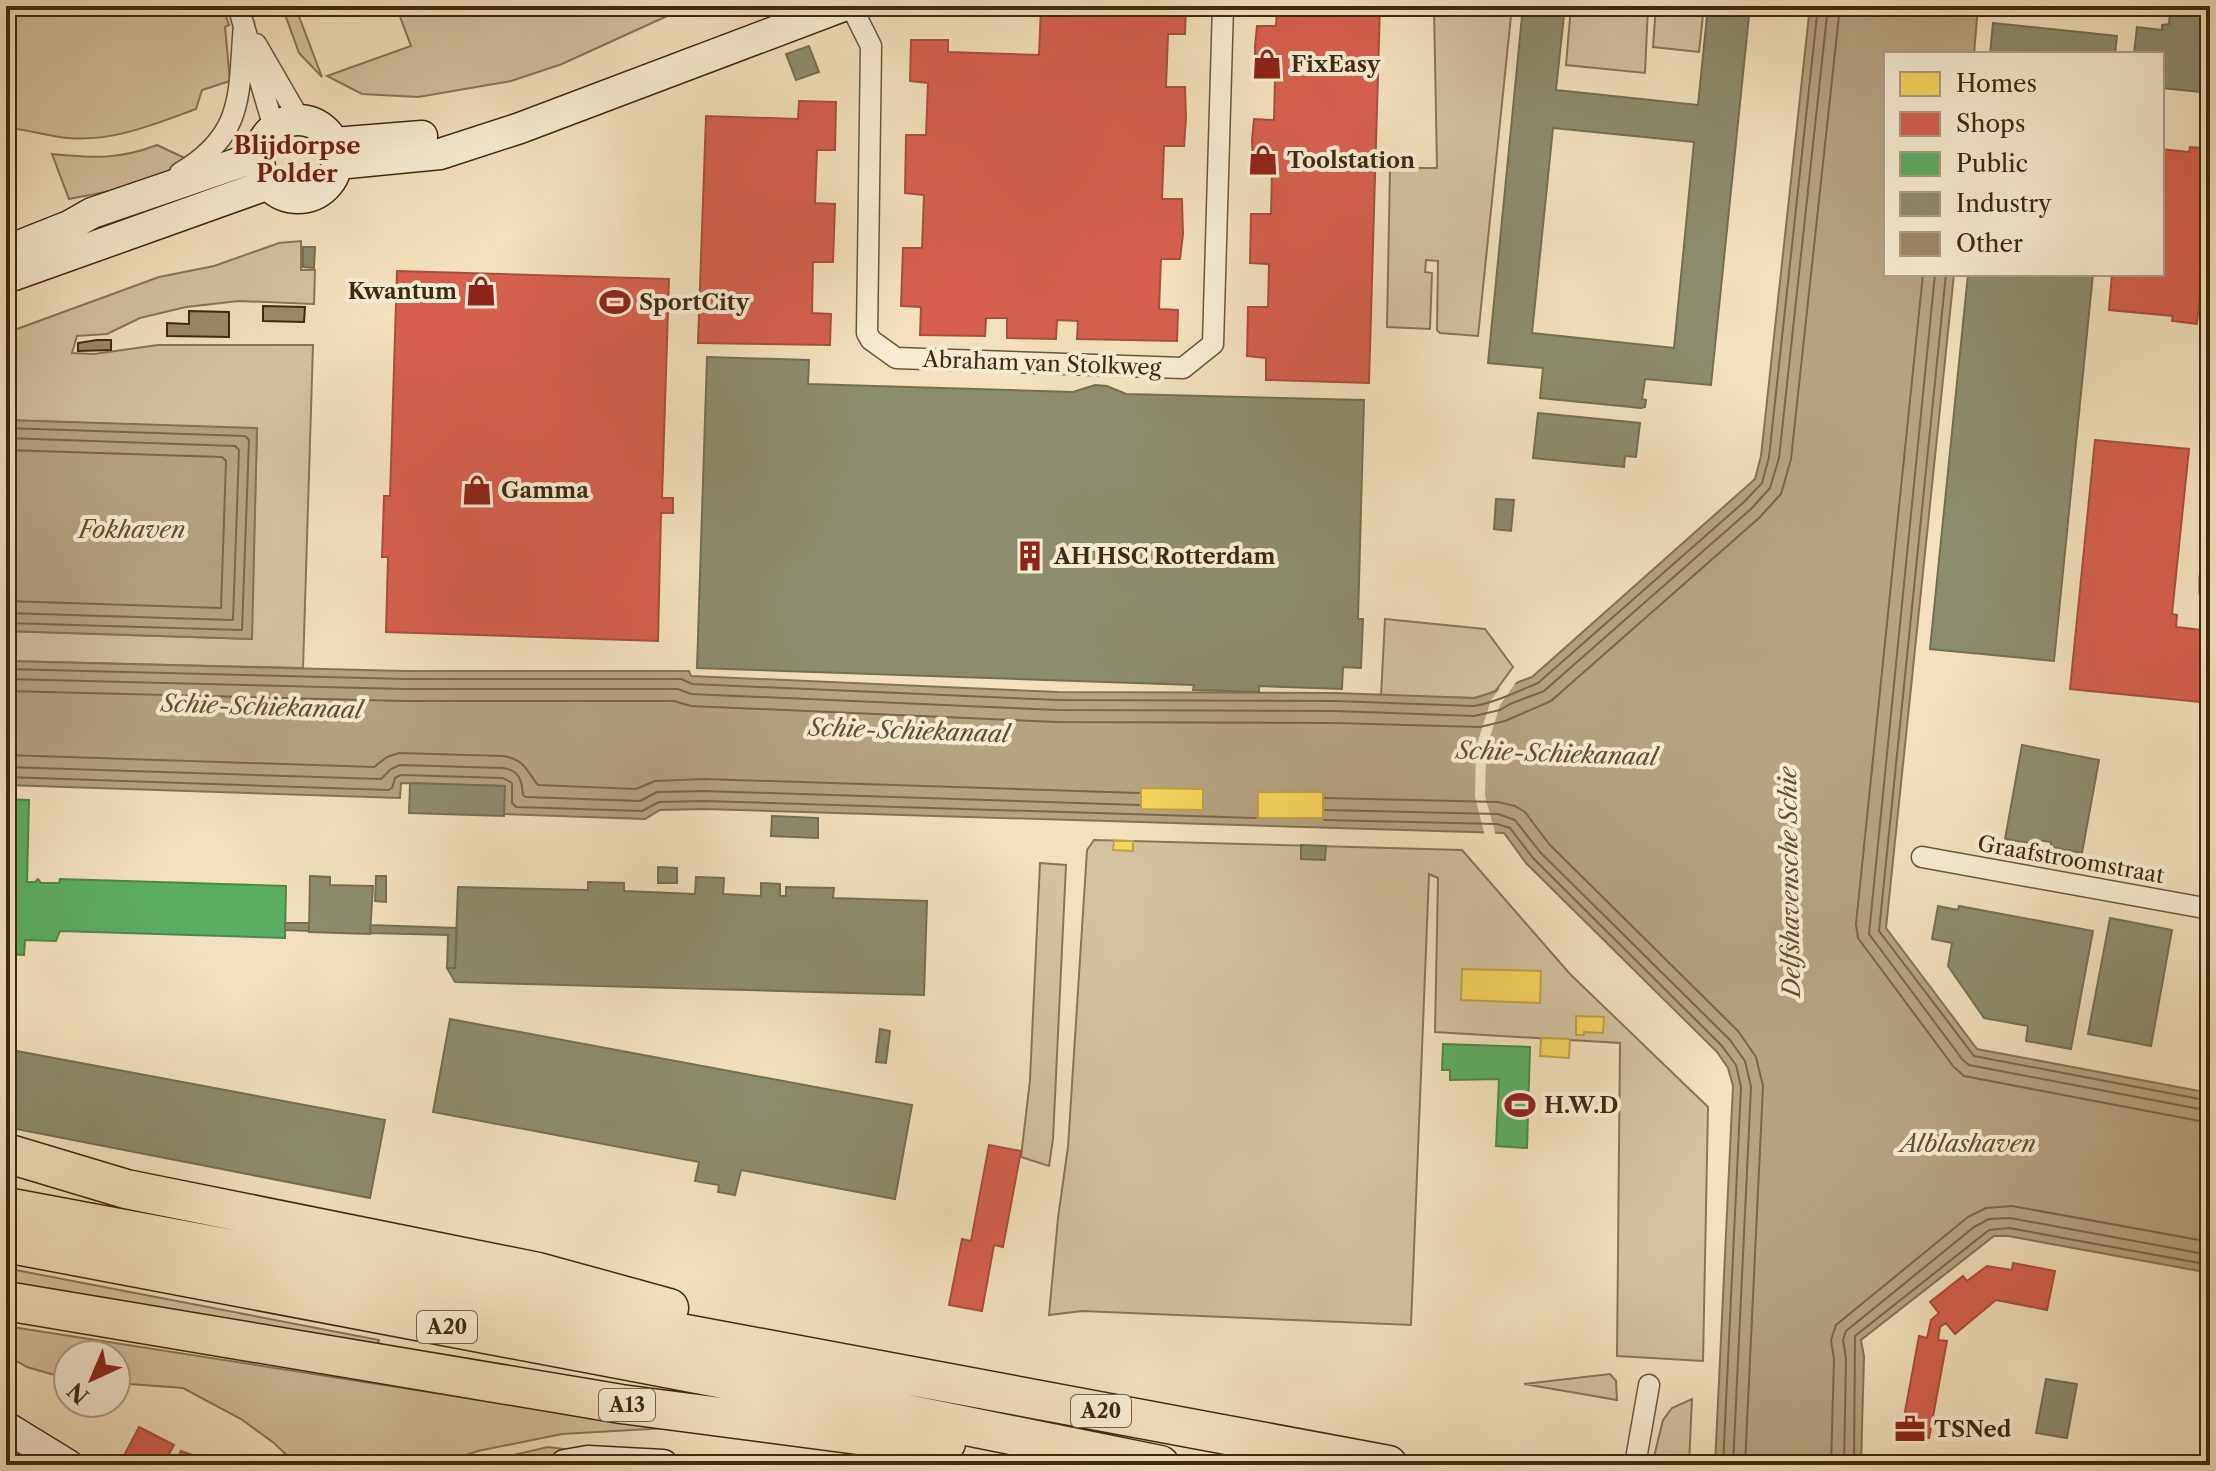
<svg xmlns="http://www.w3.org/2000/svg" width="2216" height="1471" viewBox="0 0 2216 1471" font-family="'Libre Caslon Text',serif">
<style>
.green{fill:#d3c29f;stroke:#887657;stroke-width:2}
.water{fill:#b5a381;stroke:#857353;stroke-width:2}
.pier{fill:#f2e1bc}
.homes{fill:#f6d55c;stroke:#bfa245;stroke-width:2}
.shops{fill:#d6604d;stroke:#a8503a;stroke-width:2}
.public{fill:#5aae61;stroke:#528648;stroke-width:2}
.industry{fill:#8c8c6e;stroke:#756f52;stroke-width:2;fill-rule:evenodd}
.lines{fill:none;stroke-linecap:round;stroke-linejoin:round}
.shore{stroke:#7a6648;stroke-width:2}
.building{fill:#9c8969;stroke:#3e2a0f;stroke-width:2}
.street-casing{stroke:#6b583a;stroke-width:23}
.secondary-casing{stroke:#3e2a0f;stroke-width:33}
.highway-casing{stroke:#3e2a0f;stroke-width:41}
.street{stroke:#f7ecd3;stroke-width:20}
.secondary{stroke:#f7ecd3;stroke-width:30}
.highway{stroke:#f2e1bc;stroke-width:38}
.labels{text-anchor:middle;stroke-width:8;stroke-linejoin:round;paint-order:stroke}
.shield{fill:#f7ecd3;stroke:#76644a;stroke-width:2}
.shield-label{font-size:20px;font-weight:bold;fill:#3e2a0f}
.poi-label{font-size:22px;font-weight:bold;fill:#3e2a0f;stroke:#f7ecd3;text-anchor:start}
.street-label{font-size:22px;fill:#3e2a0f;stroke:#f7ecd3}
.neighbourhood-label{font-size:24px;font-weight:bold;fill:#7a1f14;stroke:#f7ecd3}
.water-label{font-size:24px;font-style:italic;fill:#624e31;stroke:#f7ecd3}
</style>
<rect width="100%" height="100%" fill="#f2e1bc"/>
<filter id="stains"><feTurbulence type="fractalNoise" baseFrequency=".0025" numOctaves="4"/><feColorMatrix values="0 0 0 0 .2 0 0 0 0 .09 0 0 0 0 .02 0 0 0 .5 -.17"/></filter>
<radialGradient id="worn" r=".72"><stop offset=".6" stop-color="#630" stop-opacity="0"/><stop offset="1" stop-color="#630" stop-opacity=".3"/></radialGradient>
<path class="green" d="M6,6h216l7,19 -4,2 5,54 -28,9 -6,19c-41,15 -83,33 -128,29 -21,-2 -41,-9 -62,-10z
M282,6h13l27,71 -23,-24z
M396,6h293l-127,58 -51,17 -93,16 -56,-3 -35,-18 84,-30z
M1434,6h78l-34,330 -38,-3 -3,-3 1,-69 -12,-1 -1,12 7,1 -2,56 -43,-2 3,-159h47z
M1571,6h77l-3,67 -79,-8z
M1656,6h48l-5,46 -46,-5z
M157,145l32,15c-40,25 -74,30 -120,39l-17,-45c41,4 66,6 105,-9z
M301,241v29h14l-1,34 -75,-3 -53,6 -46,11 -33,16 -30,2 -5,17 22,1 64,-9h155l-10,323 -297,-7v-30l245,8 6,-210 -251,-9v-87l153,-56 55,-11 65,-23z
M1385,619l100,10 28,38 -19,26 -20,5 -93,-2z
M1094,840l368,10 108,124 138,133 -5,254 -86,-5 3,-313 -185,-11 3,-154 -9,-4 -18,451 -329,-14 -33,4 9,-97 10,-71 19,-297z
M1040,863l26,2 -13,274 -4,27 -28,-9 9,-77z
M6,1268l20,4 353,68 -4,14 -369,-63z
M6,1326l493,77 186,24 -123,7 -84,17 -42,14h-139l-23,-22 -33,-24 -58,-31 -67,-5v-28h-48v24l-41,-12 -21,-12z
M1610,1374l6,7 1,19 -93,-16z
M1692,1399l-3,66h-37l11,-45 9,-12z
M548,1447l54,7 -44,4 -28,7h-60z"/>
<path class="water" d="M1810,6h168l-4,48h-88v220h68l-68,654 91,121 233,44v180l-202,-37h-14l-133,104 3,16 -3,109h-146l18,-379 -5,-18 -11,-16 -191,-189 -22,-30 -800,-24 -44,1 -15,9 -141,-5v-28l-103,-3 -1,15 -394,-13v-124l399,10h284l2,5 367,16 277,1 139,5c20,-5 38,-14 58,-21l223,-198 6,-23z
M6,420l251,8 -5,211 -246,-8z"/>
<path class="pier" d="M1519,678l-19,27 -14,45 -1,46 11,40h-11l-10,-39 1,-50 15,-47 13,-17z"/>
<path class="homes" d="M1141,788l62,1v21l-62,-1z
M1258,792h65v26h-65z
M1114,841h19v10l-20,-1z
M1462,969l79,2 -1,32 -79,-3z
M1576,1016l28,1 -1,16 -19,-1v3h-8z
M1541,1038l29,1 -1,19 -29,-2z"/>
<path class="shops" d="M1041,6h145l-1,28h-17l-2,53h19l1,31 -2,28h-20l-2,53h20l1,35 -3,25h-19l-2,50 19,1 -1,31 -100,-2 1,-18 -21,-1 -1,19 -49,-1v-20h-21l-1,18 -65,-1 1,-28 -20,-1 2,-58h19l2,-53 -19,-2 1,-58h20l2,-52 -18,-2 1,-41h37v12l91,3z
M1277,6h103l-11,377 -103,-3v-22l-19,-2 1,-49h20l1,-43 -19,-1 1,-49h20l1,-44 -19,-1 -1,-29 2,-21 20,1 1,-43 -20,-1v-30l2,-20h19z
M799,101l37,1 -1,48h-18l-2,53 20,1 -2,58h-20l-1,51 19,1 -1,31 -132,-2 8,-227 92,3z
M2190,147l20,2v46l-13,129 -25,-3 1,-5 -64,-6 3,-36h50v-125l27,3z
M397,271l272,8 -7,219h11v15h-12l-3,128 -272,-9 2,-75h-6l2,-61h6z
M2095,440l94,9 -17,165 5,1 -1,12 34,4v72l-140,-14z
M989,1145l32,6 -18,96 -9,-2 -12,66 -33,-6 13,-66 9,2z
M2013,1263l42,8 -8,39 -51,-10 -41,34 -9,-11 -6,4 -2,13 9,1 -18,97 -28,-5 18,-97 8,2 4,-18 8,-7 -9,-11 33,-26 4,5 20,-15 25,4z
M139,1427l35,18 -11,20h-44z
M181,1451l39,14h-44z"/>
<path class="public" d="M6,799l23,1 -2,82h8l3,-3 3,4h18l1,-4 226,7 -1,52 -225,-7 -4,10 -31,-1 -1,15 -17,-1 -1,6z
M1443,1044l87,3 -3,101 -31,-2 3,-67 -49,1v-10h-8z"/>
<path class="industry" d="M1523,6h42l-9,84 142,15 10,-99h42l-39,379 -66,-6 -3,20 4,1 -1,7 -4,1 -101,-10 3,-30 -55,-5zM1553,128l141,14 -20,206 -142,-15z
M2165,6h45v87l-48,-5v-34h-28l3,-27 25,3v-5l7,-1 1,-13 -5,-1z
M1993,23l124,13 -2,18h-125z
M809,46l10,26 -23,8 -10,-26z
M303,247h12l-1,21 -11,-1z
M1968,274h125l-39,387 -124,-12z
M707,357l102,3 -1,24 265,8 22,-7 12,1 19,8 238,6 -6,219h5l-2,49 -18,-1 -1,22 -83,-3v6l-66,-2 1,-5 -497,-17z
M1538,413l102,10 -4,34 -11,-1 -1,11 -91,-9z
M1496,499l18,1 -3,31 -17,-2z
M2022,745l77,15 -17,93 -31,-6v-5l-14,-2 -1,4 -31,-5z
M410,783l95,3 -1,30 -95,-3z
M772,816l46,2v20l-47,-2z
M1301,845l25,1 -1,14 -24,-1z
M658,867l19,1v15h-19z
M310,876l20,1v8l43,1 -3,48 -61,-2z
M376,876h10v26l-11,-1z
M696,877l28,1 -1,16 38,2v-13l19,1v12h6v-9l48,1 -1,10 94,3 -3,94 -469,-13 -8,-14h8l3,-81 130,3v-8l36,1v8l71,3z
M1938,906l20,4 1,-4 134,25 -22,118 -45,-8 2,-15 -44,-8 -36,-52 4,-23 -20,-4z
M2110,918l62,12 -21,116 -63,-12z
M285,923h24v8l-24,-1z
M370,925l87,3 -2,40h-8l1,-33 -78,-2z
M450,1019l462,86 -17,94 -154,-29 -6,25 -17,-3 1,-7 -24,-4 4,-19 -266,-50z
M880,1029l10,2 -4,32 -10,-1z
M6,1049l379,71 -15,78 -364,-71z
M2046,1379l31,5 -10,54 -31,-5z"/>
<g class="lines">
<path class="shore" d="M1923,274l-67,650 2,14 95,128 11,10 246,47
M1935,274l-66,660 93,125 7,6 241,46
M1946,274l-67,657 95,125 236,45
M6,428l239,8 4,4 -7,190 -236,-7
M6,438l229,8 4,4 -6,170 -227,-7
M6,450l216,7 4,4 -5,147 -215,-7
M6,669l399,10h276l11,5 366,16 277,1 139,5c22,-4 43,-14 64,-23l206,-181 18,-19 7,-26 49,-451
M6,679l398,10h274l13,5 367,16 277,1 139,5 26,-6 10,-6 34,-13 207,-182 19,-21 9,-30 49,-452
M6,691l398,10h270l17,5 366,16 277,1 146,4 25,-6 46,-20 208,-183 22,-24 10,-35 49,-453
M6,755l368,12 13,-10 12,-4 104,3c22,3 24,16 35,29l98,4 19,-8 49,-2 435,14
M6,767l375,12 10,-10 9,-4 103,3c16,2 19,12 20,27l3,2 114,4 17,-9 47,-1 435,14
M6,777l383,13 3,-2 3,-10 6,-3 102,3 9,5v20l4,4 126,4 17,-9 45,-1 552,17
M1325,798l173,4 17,4 10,6 24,32 189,187 18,26 7,29 -18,379
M1325,810l173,4 17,6 25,32 190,188 15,21 6,26 -18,378
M1324,820l173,4 13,4 23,30 189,188 14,19 5,22 -18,378
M1831,1465l3,-106 -3,-19 5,-15 132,-108 18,-9 26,-2 198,36
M1844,1465l2,-107 -3,-18 3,-9 128,-104 15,-8 21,-1 200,37
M1854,1465l1,-129 134,-106 20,-2 201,37"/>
</g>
<path class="building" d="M263,306l42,1 -1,15 -41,-1z
M189,311l40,1v25l-62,-1v-13l22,1z
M97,340h14v10l-33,1v-8z"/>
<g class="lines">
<g class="street-casing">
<path id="street" d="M238,6l36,122
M851,6l20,40 -4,287 4,7 25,18 287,10 30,-24 10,-338
M256,44l44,76
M180,173c66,-39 58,-80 64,-148
M2210,578v14
M1922,857l288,52
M1635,1465l14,-80"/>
</g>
<g class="secondary-casing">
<path id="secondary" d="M259 159a39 39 0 1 1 78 0a39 39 0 1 1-78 0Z
M334,143l88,-7
M337,164l103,-10 80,-26 323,-122
M6,251l63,-25 23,-13 167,-57
M6,278l263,-94
M6,1427l62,38
M565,1465l23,-4 75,4"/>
</g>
<g class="highway-casing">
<path id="highway" d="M6,1153l120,36 412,83 131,36
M6,1207l1382,258
M6,1243l881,167 273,55
M6,1301l615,103 260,34 65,5"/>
</g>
<use href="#street" class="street"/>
<use href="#secondary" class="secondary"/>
<use href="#highway" class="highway"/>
</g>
<defs>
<g id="shop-bare" transform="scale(2.4)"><path d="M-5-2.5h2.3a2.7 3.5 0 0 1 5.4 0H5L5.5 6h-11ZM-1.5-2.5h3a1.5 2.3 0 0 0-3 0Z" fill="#8f2418" stroke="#f7ecd3" stroke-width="2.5" paint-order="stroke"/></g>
<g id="stadium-bare" transform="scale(2.4)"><path d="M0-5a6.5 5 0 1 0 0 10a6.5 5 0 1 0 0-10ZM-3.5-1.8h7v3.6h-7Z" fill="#8f2418" stroke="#f7ecd3" stroke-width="2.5" paint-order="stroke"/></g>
<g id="building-bare" transform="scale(2.4)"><path d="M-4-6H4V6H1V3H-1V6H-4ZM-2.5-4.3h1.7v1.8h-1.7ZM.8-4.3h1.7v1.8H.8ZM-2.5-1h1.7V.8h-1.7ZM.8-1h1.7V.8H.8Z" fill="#8f2418" stroke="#f7ecd3" stroke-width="2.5" paint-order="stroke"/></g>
<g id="office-bare" transform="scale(2.4)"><path d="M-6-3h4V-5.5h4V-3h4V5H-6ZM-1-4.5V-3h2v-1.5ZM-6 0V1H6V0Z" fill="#8f2418" stroke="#f7ecd3" stroke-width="2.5" paint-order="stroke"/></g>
</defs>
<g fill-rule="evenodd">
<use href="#shop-bare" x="1267" y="64"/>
<use href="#shop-bare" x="1263" y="160"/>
<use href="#shop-bare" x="481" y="291"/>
<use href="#stadium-bare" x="615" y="302"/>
<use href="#shop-bare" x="477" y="490"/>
<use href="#building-bare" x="1030" y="556"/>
<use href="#stadium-bare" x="1520" y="1105"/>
<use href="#office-bare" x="1910" y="1429"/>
</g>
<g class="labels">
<g class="shield">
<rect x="417" y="1311" width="60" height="32" rx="6"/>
<rect x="599" y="1389" width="56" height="32" rx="6"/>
<rect x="1071" y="1395" width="60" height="32" rx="6"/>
</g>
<g class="shield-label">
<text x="447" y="1334">A20</text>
<text x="627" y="1412">A13</text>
<text x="1101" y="1418">A20</text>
</g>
<g class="poi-label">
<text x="1291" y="72">FixEasy</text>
<text x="1287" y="168">Toolstation</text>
<text x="457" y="299" text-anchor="end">Kwantum</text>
<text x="639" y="310">SportCity</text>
<text x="501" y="498">Gamma</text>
<text x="1054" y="564">AH HSC Rotterdam</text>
<text x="1544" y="1113">H.W.D</text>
<text x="1934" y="1437">TSNed</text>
</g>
<g class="street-label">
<text transform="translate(1042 363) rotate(2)" y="8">Abraham van Stolkweg</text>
<text transform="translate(2071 859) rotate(10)" y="8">Graafstroomstraat</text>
</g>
<g class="neighbourhood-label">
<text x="297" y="154">Blijdorpse<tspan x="297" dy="28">Polder</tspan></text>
</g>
<g class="water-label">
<text x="132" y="538">Fokhaven</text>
<text transform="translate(262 707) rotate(2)" y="8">Schie-Schiekanaal</text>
<text transform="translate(909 731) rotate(2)" y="8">Schie-Schiekanaal</text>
<text transform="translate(1557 754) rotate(2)" y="8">Schie-Schiekanaal</text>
<text transform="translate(1790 882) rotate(-91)" y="8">Delfshavensche Schie</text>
<text x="1968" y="1152">Alblashaven</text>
</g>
</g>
<rect width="2216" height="1471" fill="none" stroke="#f2e1bc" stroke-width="32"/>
<rect x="8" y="8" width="2200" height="1455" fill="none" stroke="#3e2a0f" stroke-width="4"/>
<rect x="16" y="16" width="2184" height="1439" fill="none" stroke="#3e2a0f" stroke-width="2"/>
<rect x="1884" y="52" width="280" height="224" fill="#f7ecd3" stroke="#ad9e85" stroke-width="2"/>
<rect x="1900" y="72" width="40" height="24" fill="#f6d55c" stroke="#ad9e85" stroke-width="2"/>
<text x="1956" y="92" font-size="24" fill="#3e2a0f">Homes</text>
<rect x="1900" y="112" width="40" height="24" fill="#d6604d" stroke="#ad9e85" stroke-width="2"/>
<text x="1956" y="132" font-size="24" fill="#3e2a0f">Shops</text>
<rect x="1900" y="152" width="40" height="24" fill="#5aae61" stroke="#ad9e85" stroke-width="2"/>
<text x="1956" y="172" font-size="24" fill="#3e2a0f">Public</text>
<rect x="1900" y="192" width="40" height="24" fill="#8c8c6e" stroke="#ad9e85" stroke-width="2"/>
<text x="1956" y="212" font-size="24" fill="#3e2a0f">Industry</text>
<rect x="1900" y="232" width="40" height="24" fill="#9c8969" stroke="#ad9e85" stroke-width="2"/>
<text x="1956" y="252" font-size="24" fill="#3e2a0f">Other</text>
<g transform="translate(92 1379) rotate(224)"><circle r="38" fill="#f7ecd3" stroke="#ad9e85" stroke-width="2"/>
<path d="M0-6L14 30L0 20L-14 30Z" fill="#8f2418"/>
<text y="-12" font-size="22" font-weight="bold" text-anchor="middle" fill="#3e2a0f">N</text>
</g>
<rect width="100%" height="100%" filter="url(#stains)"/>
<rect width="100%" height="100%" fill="url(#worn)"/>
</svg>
